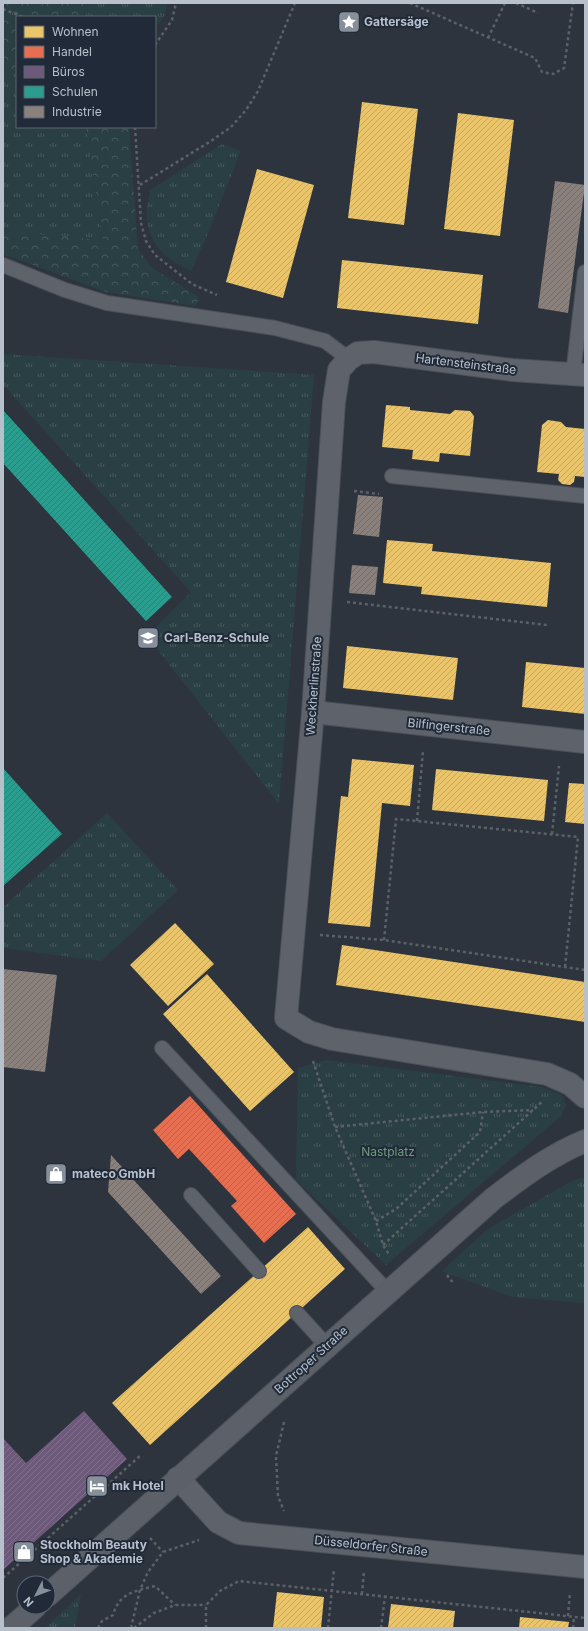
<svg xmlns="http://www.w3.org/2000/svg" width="588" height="1631" viewBox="0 0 588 1631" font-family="Inter,sans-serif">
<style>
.grass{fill:url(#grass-tufts)}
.forest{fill:url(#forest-crowns)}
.homes{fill:url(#homes-hatch)}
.shops{fill:url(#shops-hatch)}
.offices{fill:url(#offices-hatch)}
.schools{fill:url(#schools-hatch)}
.industry{fill:url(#industry-hatch)}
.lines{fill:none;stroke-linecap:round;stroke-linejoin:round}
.lane-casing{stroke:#4b5057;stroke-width:16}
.street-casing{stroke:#4b5057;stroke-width:24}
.secondary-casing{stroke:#4b5057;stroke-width:24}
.path{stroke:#5b6166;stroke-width:2.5;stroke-dasharray:3 3;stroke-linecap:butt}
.lane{stroke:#5e626a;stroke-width:14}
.street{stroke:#5e626a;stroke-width:22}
.secondary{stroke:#5c6169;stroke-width:22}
.labels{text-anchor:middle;stroke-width:4;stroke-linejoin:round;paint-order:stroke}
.poi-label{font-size:12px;font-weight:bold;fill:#b8c0cc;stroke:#202a38;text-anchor:start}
.street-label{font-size:12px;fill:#b8c0cc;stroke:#202a38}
.park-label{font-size:12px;fill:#6f9d7a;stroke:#202a38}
</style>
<defs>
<pattern id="grass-tufts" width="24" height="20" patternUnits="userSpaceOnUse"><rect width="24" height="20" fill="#2a3f43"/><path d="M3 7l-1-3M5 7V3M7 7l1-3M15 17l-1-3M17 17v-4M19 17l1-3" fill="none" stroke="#47595d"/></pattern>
<pattern id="forest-crowns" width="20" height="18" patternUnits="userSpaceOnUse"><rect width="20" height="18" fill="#2a3f43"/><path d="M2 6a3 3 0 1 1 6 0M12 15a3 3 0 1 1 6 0" fill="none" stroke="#47595d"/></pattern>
<pattern id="homes-hatch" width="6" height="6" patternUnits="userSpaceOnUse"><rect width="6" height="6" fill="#e9c46a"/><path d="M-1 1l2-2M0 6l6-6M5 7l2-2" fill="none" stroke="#c5a861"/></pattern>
<pattern id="shops-hatch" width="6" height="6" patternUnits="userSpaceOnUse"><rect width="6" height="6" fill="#e76f51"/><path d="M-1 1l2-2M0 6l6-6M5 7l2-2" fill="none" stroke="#bb624c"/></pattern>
<pattern id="offices-hatch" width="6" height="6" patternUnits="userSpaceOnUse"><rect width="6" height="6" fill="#6d597a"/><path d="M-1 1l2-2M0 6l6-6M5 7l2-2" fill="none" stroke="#806f8c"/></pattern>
<pattern id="schools-hatch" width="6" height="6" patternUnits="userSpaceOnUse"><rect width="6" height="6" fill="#2a9d8f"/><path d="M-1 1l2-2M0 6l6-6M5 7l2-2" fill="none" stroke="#2e7f76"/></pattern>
<pattern id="industry-hatch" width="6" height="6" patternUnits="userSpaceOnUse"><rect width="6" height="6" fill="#8a817c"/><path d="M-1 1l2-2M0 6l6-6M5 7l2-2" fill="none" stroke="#716c69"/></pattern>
</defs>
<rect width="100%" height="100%" fill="#2d343d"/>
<path class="grass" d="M83,3h84l-2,12 -10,13v-11h-69z
M3,71l14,2v54h69l17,114 -100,-10z
M222,144l19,7 -37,92 -13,28c-25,-12 -41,-24 -44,-53 -2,-8 2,-19 3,-28z
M3,354l311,21 -35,429 -132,-168 44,-44 -186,-205 -2,2z
M107,813l71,77 -77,71 -98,-13v-41z
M326,1060l215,27 21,8 4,10 -5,11 -175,149 -90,-85 2,-112z
M585,1178v125l-73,-6 -70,-26 46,-42 86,-49z
M81,1594l-6,34h-30z"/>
<path class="forest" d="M3,3h80l3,14h-69v56l-14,-2z
M86,127h43l9,122 14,19 47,29 -3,9 -90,-14 -103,-38v-23l100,9z"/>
<path class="homes" d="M362,102l56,7 -14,116 -56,-7z
M458,113l56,7 -14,116 -56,-7z
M257,169l57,16 -31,113 -57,-16z
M342,260l141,15 -5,49 -141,-16z
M386,405l24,2v3l40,4 5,-4 15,1 4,5 -4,40 -30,-3 -1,9 -27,-3 1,-9 -31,-3z
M548,420l13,2 5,5 19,2v48l-10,-1 -1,6 -4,3 -8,-1 -4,-4 1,-6 -22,-2 5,-47z
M387,540l46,4 -1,7 119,12 -4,44 -126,-13 1,-7 -39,-4z
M347,646l111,12 -5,42 -110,-12z
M526,662l59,6v46l-63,-7z
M352,759l62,6 -4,41 -28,-3 -12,124 -42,-4 13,-127 7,1z
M436,769l112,11 -4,41 -112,-11z
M569,783l16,1v40l-20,-2z
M175,923l39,41 -46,42 -38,-41z
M342,945l243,37v40l-249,-37z
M207,974l87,98 -44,39 -87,-97z
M308,1227l37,42 -195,176 -38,-42z
M277,1592l47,5 -3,31h-48z
M391,1604l64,7 -2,17h-65z
M520,1617l49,5 -1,6h-49z"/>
<path class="shops" d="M190,1096l106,118 -32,29 -33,-37 6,-5 -48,-52 -11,10 -25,-29z"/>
<path class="offices" d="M84,1411l43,48 -124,111v-132l23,25z"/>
<path class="schools" d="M3,410l169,187 -26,24 -143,-158z
M3,768l59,66 -59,52z"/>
<path class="industry" d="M555,181l30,4 -17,128 -30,-5z
M358,495l25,2 -4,40 -26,-3z
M352,565l26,2 -3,28 -26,-2z
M3,969l54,6 -12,97 -42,-5z
M111,1155l110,121 -20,18 -93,-102z"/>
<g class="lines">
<g class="lane-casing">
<path id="lane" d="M3,265l62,25 42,13 168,25 50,13 24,18
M573,374l12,-102
M392,476l193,20
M162,1048l226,244
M191,1195l68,76
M297,1313l30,33"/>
</g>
<g class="street-casing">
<path id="street" d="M585,375l-73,-5 -138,-18 -16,1 -9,6 -10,11 -5,32 -21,310 -27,306 23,14 23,7 215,35 23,10 15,13
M313,712l272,30
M178,1478l40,44 21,11 346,34"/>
</g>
<g class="secondary-casing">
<path id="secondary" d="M48,1595l446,-397c29,-22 57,-43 91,-57
M11,1628l24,-21"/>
</g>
<path class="path" d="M410,3l125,55 7,14 11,2 11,-6 9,-65
M516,3l22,10
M3,9l20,8
M488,38l17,-35
M155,45l17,-25 4,-17
M135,127l6,96 5,18 9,14 37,29 25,11
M140,185l71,-44 20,-14 15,-17 12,-19 37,-88
M354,491l25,3
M347,602l200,23
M417,821l6,-70
M552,834l7,-68
M320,935l64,5 201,30
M384,940l12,-121 182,18 -13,130
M313,1061l22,66 41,94 7,24 7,11
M335,1127l148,-15 50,-2
M376,1221l20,-12 84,-77 3,-20
M383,1245l160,-144
M447,1275l7,9
M284,1422l-8,34 2,40 6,15
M150,1538l13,14
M3,1578l137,-122
M362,1594l2,-23
M568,1616l2,-24
M98,1628l4,-7 11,-6c6,-22 22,-24 42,-29l20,19
M131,1628l9,-38 8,-18 15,-20 36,-12
M134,1628l20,-15 21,-8h31
M206,1628v-23l14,-14 19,-10 346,37
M328,1628l6,-59
M381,1628l4,-31
M573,1628l1,-11"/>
<use href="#lane" class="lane"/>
<use href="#street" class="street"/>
<use href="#secondary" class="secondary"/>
</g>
<defs>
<g id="sight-square" transform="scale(1.15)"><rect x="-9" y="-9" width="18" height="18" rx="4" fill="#878f9a" stroke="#202a38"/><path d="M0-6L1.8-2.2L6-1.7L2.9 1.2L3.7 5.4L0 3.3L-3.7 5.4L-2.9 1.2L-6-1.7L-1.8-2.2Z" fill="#fff"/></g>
<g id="school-square" transform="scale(1.15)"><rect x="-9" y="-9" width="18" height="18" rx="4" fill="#878f9a" stroke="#202a38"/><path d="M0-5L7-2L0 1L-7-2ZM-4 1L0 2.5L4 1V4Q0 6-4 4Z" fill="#fff"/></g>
<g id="shop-square" transform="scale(1.15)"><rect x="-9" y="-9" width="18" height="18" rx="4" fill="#878f9a" stroke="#202a38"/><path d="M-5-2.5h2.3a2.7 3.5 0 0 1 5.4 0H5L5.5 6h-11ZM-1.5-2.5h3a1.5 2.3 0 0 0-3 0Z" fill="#fff"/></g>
<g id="hotel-square" transform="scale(1.15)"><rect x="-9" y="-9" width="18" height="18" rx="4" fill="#878f9a" stroke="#202a38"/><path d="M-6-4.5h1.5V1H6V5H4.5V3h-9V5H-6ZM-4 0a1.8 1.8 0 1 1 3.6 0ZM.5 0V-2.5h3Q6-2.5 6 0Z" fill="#fff"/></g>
</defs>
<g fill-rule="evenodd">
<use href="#sight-square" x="349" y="22"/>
<use href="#school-square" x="148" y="638"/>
<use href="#shop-square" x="56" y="1174"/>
<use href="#hotel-square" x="97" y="1486"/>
<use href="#shop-square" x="24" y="1552"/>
</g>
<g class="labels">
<g class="poi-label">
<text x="364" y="26">Gattersäge</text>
<text x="164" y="642">Carl-Benz-Schule</text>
<text x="72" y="1178">mateco GmbH</text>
<text x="112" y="1490">mk Hotel</text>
<text x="40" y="1549">Stockholm Beauty<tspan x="40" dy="14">Shop &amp; Akademie</tspan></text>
</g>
<g class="street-label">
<text transform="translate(466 364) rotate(7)" y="4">Hartensteinstraße</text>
<text transform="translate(314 686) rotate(-86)" y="4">Weckherlinstraße</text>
<text transform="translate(449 727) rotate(6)" y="4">Bilfingerstraße</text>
<text transform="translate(311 1360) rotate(-42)" y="4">Bottroper Straße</text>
<text transform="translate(371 1546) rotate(6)" y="4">Düsseldorfer Straße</text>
</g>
<g class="park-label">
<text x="388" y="1156">Nastplatz</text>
</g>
</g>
<rect width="588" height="1631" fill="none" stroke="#b8c0cc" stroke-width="8"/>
<rect x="16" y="16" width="140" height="112" fill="#202a38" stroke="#5d6673"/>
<rect x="24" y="26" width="20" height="12" fill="#e9c46a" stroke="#5d6673"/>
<text x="52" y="36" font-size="12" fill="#b8c0cc">Wohnen</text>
<rect x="24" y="46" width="20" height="12" fill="#e76f51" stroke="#5d6673"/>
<text x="52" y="56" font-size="12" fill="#b8c0cc">Handel</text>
<rect x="24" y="66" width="20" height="12" fill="#6d597a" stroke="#5d6673"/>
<text x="52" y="76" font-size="12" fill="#b8c0cc">Büros</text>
<rect x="24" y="86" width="20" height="12" fill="#2a9d8f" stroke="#5d6673"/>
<text x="52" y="96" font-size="12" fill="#b8c0cc">Schulen</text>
<rect x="24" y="106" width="20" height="12" fill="#8a817c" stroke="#5d6673"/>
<text x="52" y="116" font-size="12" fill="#b8c0cc">Industrie</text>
<g transform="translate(36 1595) rotate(228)"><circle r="19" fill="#202a38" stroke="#5d6673"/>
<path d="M0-3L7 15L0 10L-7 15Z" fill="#878f9a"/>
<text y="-6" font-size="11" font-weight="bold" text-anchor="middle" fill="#b8c0cc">N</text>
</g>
</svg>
